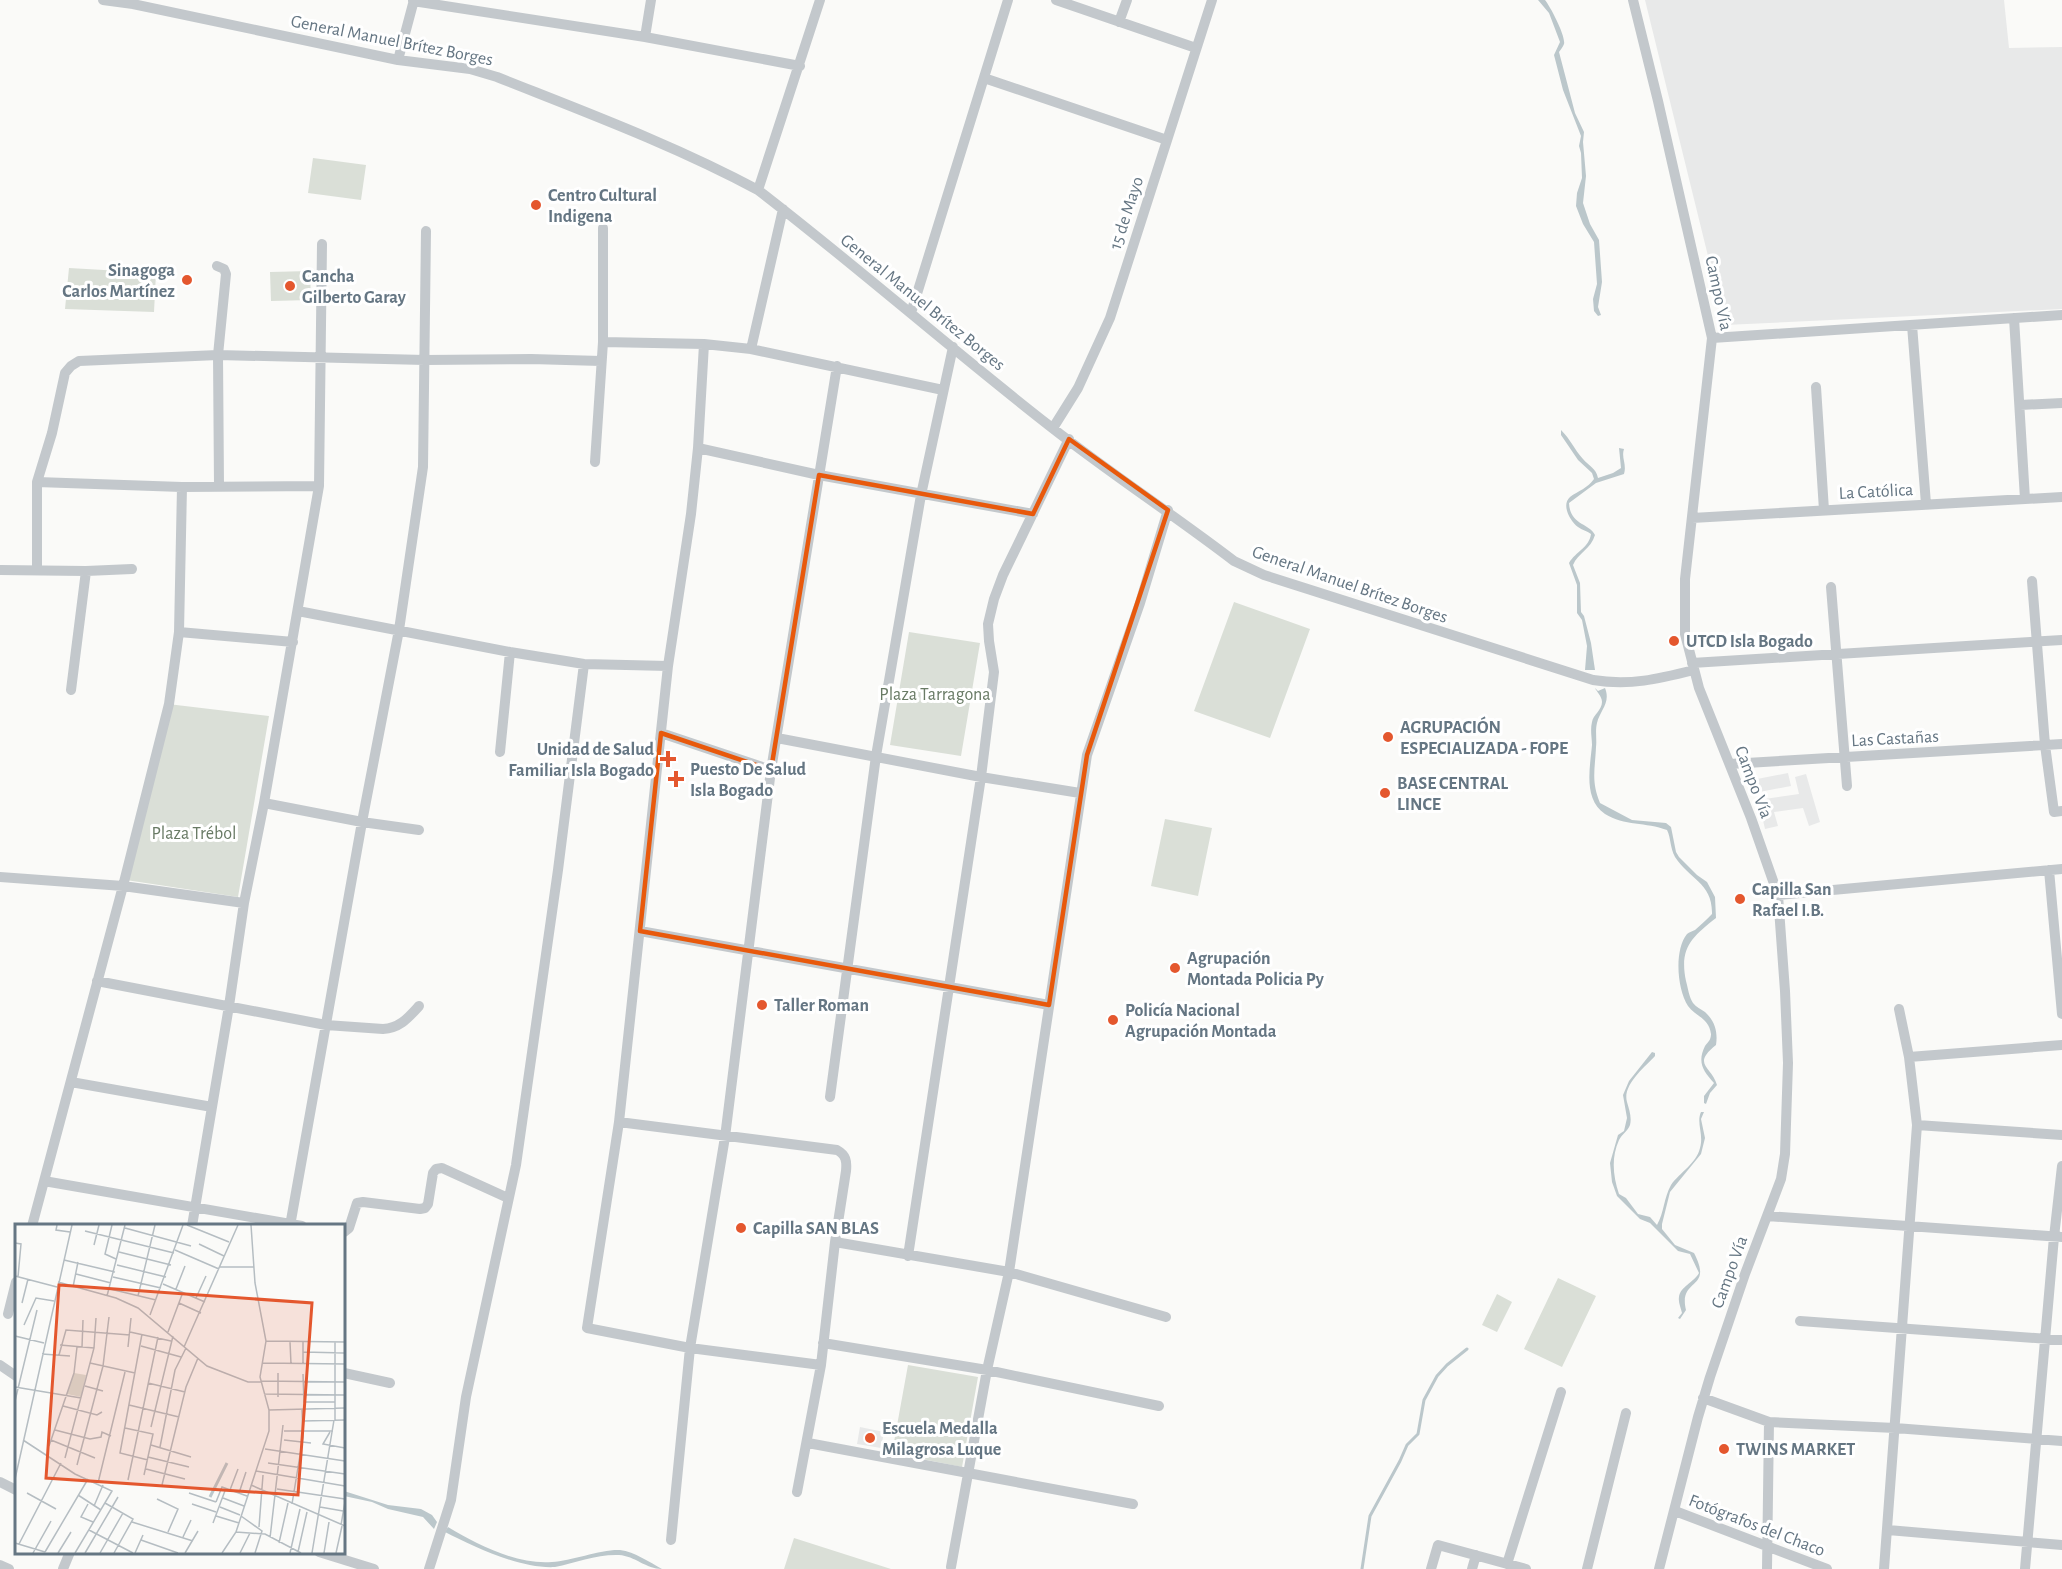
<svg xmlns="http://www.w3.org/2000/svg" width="2062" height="1569" viewBox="0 0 2062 1569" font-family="'Alegreya Sans',sans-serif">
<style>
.built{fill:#e8e9e9}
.green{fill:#dadfd7}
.water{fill:#bbc7cb}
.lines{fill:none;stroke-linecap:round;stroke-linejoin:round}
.stream{stroke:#bbc7cb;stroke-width:3}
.minor{stroke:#c3c8cc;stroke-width:10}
.marked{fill:none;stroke:#e8590c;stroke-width:4.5;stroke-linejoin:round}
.poi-dot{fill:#e4572e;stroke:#fff;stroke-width:2}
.labels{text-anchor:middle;stroke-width:6;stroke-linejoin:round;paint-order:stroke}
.street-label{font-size:18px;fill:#657683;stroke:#fff}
.poi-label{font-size:18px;font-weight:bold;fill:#657683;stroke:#fff;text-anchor:start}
.park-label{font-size:18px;fill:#687a64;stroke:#fff}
.inset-river{fill:none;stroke:#bbc7cb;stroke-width:3}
.inset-road{fill:none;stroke:#b5bdc2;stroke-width:1.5}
.view{fill:#e4572e;fill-opacity:0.15;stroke:#e4572e;stroke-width:3}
.inset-edge{fill:none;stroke:#657683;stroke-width:3}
</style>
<rect width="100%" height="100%" fill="#fafaf8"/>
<path class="built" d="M1645,0h359l5,48 53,-1v262l-337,16z
M1788,773l3,13 -37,7 -2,-13z
M1806,774l14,48 -11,4 -6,-18 -29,4 4,14 -13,3 -3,-13 8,-3 -3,-8v4l-8,1 -1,-10 41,-6 -4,-17z
M860,1427l24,5 -3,16 -24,-4z"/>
<path class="green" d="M313,158l53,7 -5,35 -53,-7z
M69,268l87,5 -2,39 -89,-3z
M310,271l1,29 -40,1 -1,-29z
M1234,602l76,27 -40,109 -76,-27z
M909,632l71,11 -19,113 -71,-11z
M168,704l101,12 -31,181 -112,-17z
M1165,819l47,9 -14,68 -47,-10z
M1558,1278l38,18 -34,71 -38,-18z
M1497,1294l15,8 -15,30 -15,-7z
M908,1365l70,12 -16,90 -70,-14z
M794,1538l97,31h-107z"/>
<path class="water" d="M1538,0h7c5,6 21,36 19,44 -1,3 -3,5 -5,8l16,61 9,19 -1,10 3,34 -3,27 7,21 9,16 3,42 -4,25 3,8 -3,1 -4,-5 -1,-12 4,-15 -3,-42 -11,-18 -7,-18 1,-13 5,-15 -1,-25 -2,-7 2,-10 -18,-46 -9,-35 6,-13 -11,-29z
M1561,430c10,10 13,19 22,29 6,7 13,9 15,19l15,-5 8,-5 -2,-20 5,1c-3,9 3,15 0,25l-28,9 -27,20c1,22 20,20 26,32 -4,14 -17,18 -22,30l7,18 1,29 3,4 7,27 4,27h-10l2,-24 -5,-26 -5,-7v-28l-8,-22c7,-12 20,-15 22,-29 -4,-3 -9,-4 -13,-7 -8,-6 -17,-22 -8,-30 8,-6 18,-9 24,-18l-2,-6 -14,-13 -17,-25z
M1595,688l3,3 7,-3c6,15 -5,22 -8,35 -2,8 0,17 -1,24 -1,23 -5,34 4,56l32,17 34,3 5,4 5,25 3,5 18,18 10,7 8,15 1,21c-24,19 -37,30 -30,63 2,7 3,16 7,22 3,4 8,6 12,9 10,9 13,20 11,33 -25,20 -4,21 1,40l-7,8 -4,11 -2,-1v-7l10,-13c-11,-12 -17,-21 -9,-37 3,-4 6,-6 6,-12 -2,-16 -16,-18 -23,-28 -11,-17 -14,-56 -1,-72 2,-2 6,-3 8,-4 6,-5 12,-11 17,-16 1,-31 -23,-35 -37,-57 -5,-9 -4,-19 -8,-27 -21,-8 -43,-4 -62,-16 -22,-15 -15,-46 -13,-69 0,-7 -2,-15 0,-23 1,-7 10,-12 10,-20 0,-6 -6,-11 -7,-14z
M1652,1052l3,1v3c-10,11 -33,29 -28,46 2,7 5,15 3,23 -2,6 -8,9 -11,15 -8,18 -6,36 0,54l7,4 12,16 12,3 7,8c7,-12 7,-28 14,-40 9,-13 25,-21 29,-37 4,-14 -4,-25 1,-36h3l-3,7 4,19 -4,16 -31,38 -8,32v5l13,16 19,8c20,38 -16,24 -8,57l-6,9 -2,-1 4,-5c-1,-5 -4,-11 -3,-16 1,-10 15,-15 20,-24l-9,-19 -12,-3 -28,-28 -10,-4 -23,-23 -5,-14 -2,-19 8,-28 6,-4 3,-13 -4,-23 6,-14z
M344,1491l44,14 33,4 11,6 5,7 -3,7 -11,-12 -35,-8 -16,-7 -28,-6z
M448,1527c28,17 69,38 104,35 19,-1 50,-13 68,-12 15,2 29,12 42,19 -16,0 -27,-13 -43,-14 -21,-1 -44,8 -64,12 -34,2 -81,-20 -110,-35z"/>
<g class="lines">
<path class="stream" d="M1362,1569l8,-53 30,-55 7,-16 11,-11 6,-34 13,-24 10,-11 20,-16"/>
<path class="minor" d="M103,0l30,4 265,56 72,9 27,8c88,35 177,68 261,113 100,77 194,160 293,237 60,47 123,88 183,134l30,14 329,105c37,6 65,-1 101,-10
M1056,0l140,48
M1633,0l25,101 54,237 -27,241v55l14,54 52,130 27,77 7,96 3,72 -3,91 -4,25 -36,95 -35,103 -12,40 -39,152
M413,1l232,36 155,29
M1119,22l8,-22
M645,37l6,-37
M398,60l16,-60
M984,78l183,62
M758,190l62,-190
M217,266l7,3 2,5 -8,81 1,131
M911,313l97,-313
M2014,318l11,181
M1912,325l14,179
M1712,338l350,-23
M603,342l101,2 47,5 192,41
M704,344l-6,104 -7,66 -23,152 -49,456 -32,206 103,20 131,17
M751,349l32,-140
M1816,387l8,123
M2020,405l42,-2
M1053,428l25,-40 32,-70 102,-318
M698,448l121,27 214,39
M595,462l8,-120v-114
M37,482l145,5 137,-1
M1692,518l370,-21
M37,569v-87l15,-49 13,-60 6,-7 8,-5 139,-6 207,5 106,-1 70,2
M0,570l86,1 46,-2
M2032,581l13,164 9,67 8,-1
M1831,587l16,199
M298,611l212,41 74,12 84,2
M179,632l114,10
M1692,663l370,-23
M71,690l15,-119
M661,733l110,37
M777,738l204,39 99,16
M500,752l10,-100
M1730,764l332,-20
M264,803l98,19 57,8
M2049,870l13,144
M0,877l123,9 121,17
M1778,895l284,-26
M640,931l409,74
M97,981l229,44 57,4c17,-1 25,-11 36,-23
M1909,1057l153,-12
M71,1082l141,25
M830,1097l46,-341 45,-261 32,-148
M619,1122l218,28c9,5 10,11 9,21l-11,71 -14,123 -24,127
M1917,1125l145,10
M44,1181l258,45
M1767,1216l295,21
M32,1226l91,-340 46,-182 10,-72 3,-145
M192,1226l37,-220 15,-103 20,-100 55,-317 3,-242
M290,1226l72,-404 37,-192 24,-163 3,-236
M344,1232l5,-4 8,-25 6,-1 57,7 5,-1 3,-4 5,-31 3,-4 6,-1 66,30
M835,1242l174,30 157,45
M908,1256l73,-479 13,-105 -5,-31 -1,-17 6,-25 9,-24 66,-136
M8,1314l8,-32
M1800,1321l262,19
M823,1343l164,27 172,36
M0,1365l16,11
M344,1373l46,10
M1703,1398l66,24 126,6 167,13
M808,1443l325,61
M0,1482l16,8
M1675,1511l152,58
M1888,1530l174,15
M671,1540l19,-192 35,-211 46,-367 66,-404
M319,1552l55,17
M1507,1564l54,-172
M0,1565l9,4
M951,1567l36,-197 22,-98 78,-517 53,-152 28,-93
M63,1569l7,-17
M429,1569l22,-69 15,-103 50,-232 42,-295 26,-206
M1431,1569l7,-24 88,24
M1472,1569l4,-14
M1587,1569l39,-156
M1767,1569l2,-147
M1884,1569l33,-444 -8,-68 -10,-48
M2025,1569l29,-332 8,-71"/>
</g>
<path class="marked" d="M1069,439l99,71 -81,245 -38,250 -409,-74 21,-198 110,37 48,-295 214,39z"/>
<g class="poi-dot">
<circle cx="536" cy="205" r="6"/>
<circle cx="187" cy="280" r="6"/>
<circle cx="290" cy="286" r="6"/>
<circle cx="1674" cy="641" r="6"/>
<circle cx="1388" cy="737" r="6"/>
<path d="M665 750h6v6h6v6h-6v6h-6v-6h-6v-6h6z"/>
<path d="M673 770h6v6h6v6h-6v6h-6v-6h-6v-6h6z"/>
<circle cx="1385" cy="793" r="6"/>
<circle cx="1740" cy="899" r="6"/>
<circle cx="1175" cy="968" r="6"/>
<circle cx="762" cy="1005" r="6"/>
<circle cx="1113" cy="1020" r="6"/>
<circle cx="741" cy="1228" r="6"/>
<circle cx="870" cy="1438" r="6"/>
<circle cx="1724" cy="1449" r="6"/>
</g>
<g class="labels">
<g class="street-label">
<text transform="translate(392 40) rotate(11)" y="6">General Manuel Brítez Borges</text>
<text transform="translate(1126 213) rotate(-72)" y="6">15 de Mayo</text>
<text transform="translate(1719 293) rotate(78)" y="6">Campo Vía</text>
<text transform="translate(923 302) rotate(39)" y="6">General Manuel Brítez Borges</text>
<text transform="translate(1876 491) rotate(-3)" y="6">La Católica</text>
<text transform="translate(1350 584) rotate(19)" y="6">General Manuel Brítez Borges</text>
<text transform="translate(1895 738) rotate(-3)" y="6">Las Castañas</text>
<text transform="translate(1754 782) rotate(69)" y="6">Campo Vía</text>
<text transform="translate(1729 1272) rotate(-70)" y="6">Campo Vía</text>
<text transform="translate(1757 1525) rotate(21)" y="6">Fotógrafos del Chaco</text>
</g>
<g class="poi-label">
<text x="548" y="201">Centro Cultural<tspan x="548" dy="21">Indigena</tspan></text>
<text x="175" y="276" text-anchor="end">Sinagoga<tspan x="175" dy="21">Carlos Martínez</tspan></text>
<text x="302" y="282">Cancha<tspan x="302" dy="21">Gilberto Garay</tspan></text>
<text x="1686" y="647">UTCD Isla Bogado</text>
<text x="1400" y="733">AGRUPACIÓN<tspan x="1400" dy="21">ESPECIALIZADA - FOPE</tspan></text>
<text x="654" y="755" text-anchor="end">Unidad de Salud<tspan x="654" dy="21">Familiar Isla Bogado</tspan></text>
<text x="690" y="775">Puesto De Salud<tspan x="690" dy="21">Isla Bogado</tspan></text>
<text x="1397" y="789">BASE CENTRAL<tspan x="1397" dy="21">LINCE</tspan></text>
<text x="1752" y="895">Capilla San<tspan x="1752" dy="21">Rafael I.B.</tspan></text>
<text x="1187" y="964">Agrupación<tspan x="1187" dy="21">Montada Policia Py</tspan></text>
<text x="774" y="1011">Taller Roman</text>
<text x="1125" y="1016">Policía Nacional<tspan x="1125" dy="21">Agrupación Montada</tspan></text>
<text x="753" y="1234">Capilla SAN BLAS</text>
<text x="882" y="1434">Escuela Medalla<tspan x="882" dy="21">Milagrosa Luque</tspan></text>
<text x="1736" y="1455">TWINS MARKET</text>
</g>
<g class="park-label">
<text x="935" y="700">Plaza Tarragona</text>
<text x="194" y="839">Plaza Trébol</text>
</g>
</g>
<g transform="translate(15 1224)">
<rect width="330" height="330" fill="#fafaf8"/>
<path d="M59,149l12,2 -5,22 -14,-3z" fill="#dadfd7"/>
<path class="inset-river" d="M195,273l17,-34"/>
<path class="inset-road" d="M42,1l-1,5 14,2M97,1l-7,29 11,5M172,1l42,17M110,4l66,18M70,7l89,22M0,19l6,1 -3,33M184,20l25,12M79,21l5,-20M160,26l44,19M104,28l52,13M49,36l51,12M102,41l49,12M205,43h34M61,50l35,9M0,52l42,11M98,53l48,11M43,58l58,16 22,10 69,58 41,16h13M148,60l42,18M58,63l5,-25M95,65l46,11M161,65l9,-23M92,72l18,-71M123,72l17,-71M181,74l10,-22M7,79l6,-24M164,79l22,10M135,91l33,-90M9,101l12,-27 18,3M115,108l41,9M153,108l15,-40M127,110l-22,119 28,7M0,112l29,7M251,117l79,1M275,118l1,22M45,121l34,3M126,122l40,11M67,123l1,-27M113,123l3,-29M169,123l54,-122M288,128l42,1M27,130l28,2M44,131l7,-25 64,5M75,139l45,10M247,139l83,1M288,140v-22M263,149v24M288,150l1,28h31M246,157l84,1M133,159l37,9M70,162l18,5M0,163l66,11M249,170l81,1M0,177l22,-91M114,181l50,12M48,182l34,9 5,-3M254,186l76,-2M320,196v-78M288,197l42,-1M136,203l22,-91M110,204l28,6 -9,41M40,206l35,9 11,-2 1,-5 9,4M269,207h49M315,208l-7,12 22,4M8,216l52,34 37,17 -37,62M36,216l44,18M269,216l27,3M136,221l40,12M34,222l25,-73 3,-26M145,223l15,-77 11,-22M250,225l80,12M133,233l41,10M50,234l29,-110 2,-30M253,239l77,11M62,241l26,-99 6,-49M131,245l39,10M241,247l89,15M0,255l57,-254M113,256l30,-143M83,259l27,-111M147,261l24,-98 12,-29M236,261l94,41M262,265l68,10M215,266l8,-21M12,269l29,16M174,269l27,9M224,269l7,-21M63,271l23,15M208,274l21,8M142,275l21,10 -10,23M201,278l6,-15 25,9M90,279l28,16 -19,34M73,280l-7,13 12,5M177,280l24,8M277,280l11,-67 -1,-28M79,282l9,-21M205,283l20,8M305,283l23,4M201,292l23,7M226,292l21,15 -7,22M117,298l61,19M198,299l13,-35M326,301l4,-23M244,303l4,-52M74,306l44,23M221,308l29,2 36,19M168,313l8,-17M255,314l13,-113M126,316l37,13M0,319l30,9M264,319l9,-40M4,320l42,-81M30,328l43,-73M283,328l9,-40M18,329l18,-32M43,329l13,-21M70,329l33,-56M85,329l23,-40M120,329l8,-18M170,329l13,-22M207,329l14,-21 33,-101v-21l-9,-33 6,-36 -11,-58 -4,-58M225,329l10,-20M275,329l10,-44M297,329l22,-133M309,329l5,-31M321,329l6,-27"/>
<path class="view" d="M44,61l253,18 -14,192 -252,-17z"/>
<rect width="330" height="330" class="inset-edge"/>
</g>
</svg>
